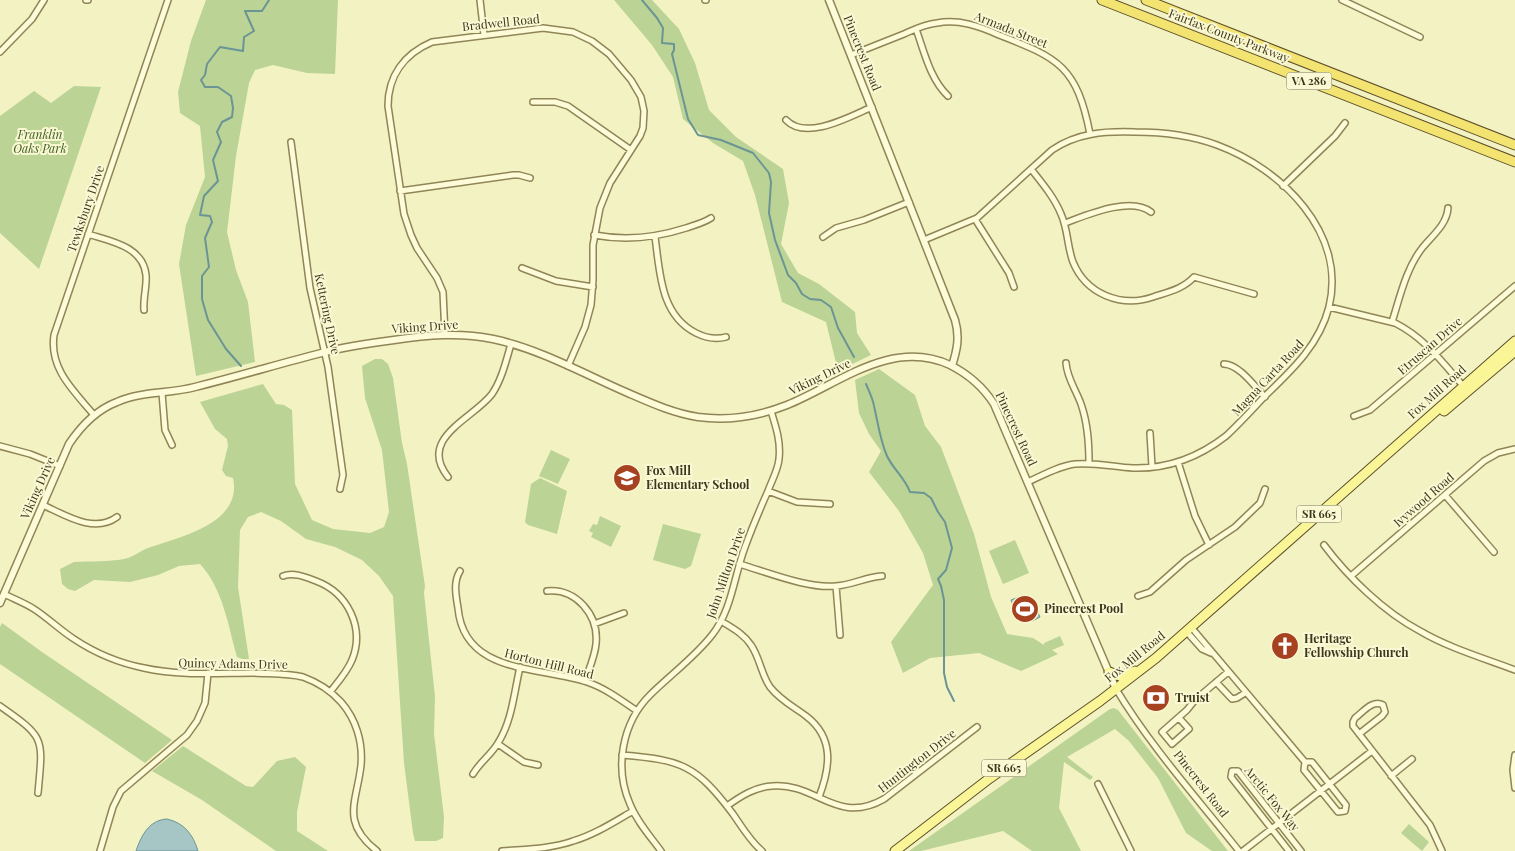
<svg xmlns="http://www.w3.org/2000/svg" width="1515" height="851" viewBox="0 0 1515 851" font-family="'Playfair Display',serif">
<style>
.green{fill:#bbd395}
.water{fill:#a6c6c5;stroke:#6b9595}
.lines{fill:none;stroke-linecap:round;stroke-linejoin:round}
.stream{stroke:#6b9595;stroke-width:2}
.minor-casing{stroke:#908557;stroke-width:8}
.tertiary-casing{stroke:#908557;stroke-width:9}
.primary-casing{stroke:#5e502c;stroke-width:11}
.trunk-casing{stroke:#5e502c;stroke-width:11}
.minor{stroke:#fdfbd8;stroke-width:5}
.tertiary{stroke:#fdfbd8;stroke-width:6}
.primary{stroke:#faf697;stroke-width:9}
.trunk{stroke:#f3e370;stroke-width:9}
.labels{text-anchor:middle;stroke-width:4;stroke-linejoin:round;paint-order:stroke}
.shield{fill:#faf9d4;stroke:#767054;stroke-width:1}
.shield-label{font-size:11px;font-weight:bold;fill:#3e361d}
.street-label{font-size:12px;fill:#3e361d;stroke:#faf9d4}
.park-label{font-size:12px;font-style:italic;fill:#3e5d21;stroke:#faf9d4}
.poi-label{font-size:12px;font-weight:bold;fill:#3e361d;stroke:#faf9d4;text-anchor:start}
</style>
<rect width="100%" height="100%" fill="#f3f2c3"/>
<path class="green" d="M206,0h132l-3,74 -28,-1 -34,-8 -18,5 -6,13 -13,73 -9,76 9,38 12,32 7,60 -59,14 -17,-112 7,-39 19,-48 -5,-51 -20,-13 -2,-21 13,-51z
M614,0h38l27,29 16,34 14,47 27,27 47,32 6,34 -8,41 17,29 21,11 36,28 2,21 14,22 -33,16 -12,-49 -44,-20 -27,-107 -12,-34 -30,-18 -30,-24 -10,-42 -21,-32z
M74,86l27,1 -62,182 -39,-36v-117l34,-25 17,12z
M375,359h7l6,5 5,14 9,65 5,21 18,122 -1,7 11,104 -1,37 10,83 -1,21 -7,3h-21l-2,-8 -9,-70 -11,-167 -14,-20 -17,-16 -27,-13 -29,-8 -25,-18 -20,-9 -13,5 -8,13 -2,57 11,72h-7l-5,-2c-9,-32 -14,-68 -37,-93l-21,2 -21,9 -28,7 -36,-2 -19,11 -7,-2 -6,-5 -2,-15 14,-7c17,-1 34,0 50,-3 8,-1 16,-8 24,-11 31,-11 95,-24 85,-70l-7,-2 -4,-6 6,-24 -1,-7 -12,-10 -15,-27 63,-18 13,20 8,1 8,5 3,74 17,36 21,9 37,4 14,-6 5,-15 -7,-62 -17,-52 -3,-32z
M879,369l36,26 10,31 16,21 33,87 17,63 16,37 26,4 11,7v-2l16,-7 4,9 -12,5 6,4 -37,17 -42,-18 -49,5 -27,15 -12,-31 42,-57 -10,-32 -24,-42 -30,-39 12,-21 -12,-17 -10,-21 -4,-33z
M551,450l19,9 -12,25 -19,-8z
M540,478l27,13 -10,43 -29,-9 -3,-3 6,-38z
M600,516l21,10 -10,21 -20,-10 2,-4 -4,-2 4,-7 4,1z
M663,524l38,10 -10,32 -6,3 -32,-9z
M1015,540l14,33 -26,11 -14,-33z
M2,623l40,29 130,88 -27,23 -145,-99v-37z
M1114,708l4,2 110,141h-16l-26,-18 -28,-55 -29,-37 -14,-12 -48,28 26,20 -3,3 -26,-18 -5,46 22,43h-49l-29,-20 -82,20h-12l201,-142z
M183,746l63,40 7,1 24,-26 18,-4 11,10 -9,45v19l31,20h-52l-74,-51 -50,-29z
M1409,824l20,18 -7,9 -21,-18z"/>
<path class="water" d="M1019,597l3,7 10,-4 8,17 -8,4 -4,-8 -10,4 -7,-17z
M167,819c17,4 26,15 31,32h-62c5,-15 13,-31 31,-32z"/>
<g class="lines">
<path class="stream" d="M642,0l15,18 6,10 -1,15 12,1v6l-2,4 16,65 10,16 23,5 32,13 16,20 2,9 -2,31 6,27 13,35 8,8 6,11 8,5 11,1 10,7 7,21 16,29
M241,366l-15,-17 -18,-29 -6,-21v-23l7,-9 -4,-29 7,-16 -2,-6 -10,-1 4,-19 14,-15 -5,-21 8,-18 -4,-10 5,-10 10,-5 1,-9 -2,-12 -13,-9h-13l-4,-7 4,-5 2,-11 13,-17 23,4 1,-14 10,-6 -9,-20h17l7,-11
M866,384c3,7 7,15 8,22 4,17 6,34 13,50 6,13 18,22 23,36l14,1 7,5 7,14 7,10 7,26 -6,22 -8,9 3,7 3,14v73l3,14 7,14"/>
<g class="minor-casing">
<path id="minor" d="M86,0h2
M480,0l4,35
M705,0h1
M1342,0l78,37
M916,29c8,22 14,50 32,67
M0,52l32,-33 12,-19
M851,55c18,-7 35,-14 53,-21 11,-5 21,-10 33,-11 22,-4 42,3 62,12 60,23 78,32 91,99
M533,102h22l13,4 63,44
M786,120c20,21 63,-3 86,-13
M291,142l19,146 18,79 15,108 -3,14
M1031,169c11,14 23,28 30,45 7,15 6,32 12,48 13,32 48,46 80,35 15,-5 30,-8 41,-20l60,17
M1283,186l52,-50 10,-13
M400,191l113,-16h6l11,3
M975,219l34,54 5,14
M1065,223c22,-8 65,-27 86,-11
M88,234c22,7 55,12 58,41 1,11 -3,23 -2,35
M594,235c32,6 61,3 92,-7 9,-3 17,-5 25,-10
M655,237c5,35 5,78 41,96 10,5 19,7 30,4
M823,237l13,-9 28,-8 45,-18
M924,240l53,-22 75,-68c25,-17 52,-19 83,-18 28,0 55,3 82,13 65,24 130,88 112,162 -10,39 -39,65 -66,91 -12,13 -24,26 -37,38 -27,21 -58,33 -93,32 -19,-1 -39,-6 -58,-4 -16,2 -32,11 -47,18
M522,268l34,13 37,6
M1329,307l66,16c30,15 48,40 70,65
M1392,322c8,-25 14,-54 31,-75 10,-12 24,-23 25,-39
M445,335l-2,-43 -6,-14 -20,-30 -6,-13 -7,-21 -16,-108c0,-30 16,-52 44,-64l111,-14 30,4 19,9 17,13 22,26 10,17 3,14 -1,17 -3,8 -30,47 -10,25 -7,37v35l-2,25 -6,22 -17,39
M1066,363c1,15 10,27 15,41 7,20 8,39 8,60
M1224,364c16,1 30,22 41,33
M162,393l3,37 7,15
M94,415c-20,-24 -45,-46 -40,-80l114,-335
M1354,416l16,-6 145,-124
M1150,433l2,34
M0,446l30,8 30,12
M1178,462l17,54 14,29
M448,477c-31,-39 25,-58 44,-83 10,-15 14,-33 19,-50
M768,491l29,11 33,2
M1445,495l49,57
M43,505c22,10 51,29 74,12
M1324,545c24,32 60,67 96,86 29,17 63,27 95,39
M739,564c28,8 69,25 97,22 16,-1 30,-9 46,-10
M460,571c-7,11 -4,25 -2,37 6,67 82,58 129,74 18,6 34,18 50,29
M283,576c11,-4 22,1 33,5 32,12 49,47 36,79 -5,12 -14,22 -22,32
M1351,576l133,-115 14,-8 17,-4
M836,586l4,49
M547,591c29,-3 52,24 49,53 -1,12 -7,25 -11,37
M4,594c10,5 21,9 30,15 14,9 26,21 40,30 21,14 45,24 70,29 36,8 73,5 110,5 16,1 33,0 49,4 14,5 28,14 38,25 15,17 22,40 20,63 -4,37 -21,57 16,86
M1138,596l12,-4 36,-32 49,-33 25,-24 5,-14
M721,621c11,7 23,13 30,24 9,13 10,29 19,42 10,13 24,20 36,29 29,22 24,52 13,81
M594,624l30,-11
M1191,627l114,135 -1,8 34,42 7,-1 1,-6 -34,-43h-7
M1186,631l16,18 9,4
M1216,682l16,17 5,-1 8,-5
M1116,689c35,58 81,109 123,162
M0,706c46,32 43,32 38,87
M1179,718l10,11 -17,15 -10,-12 25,-22 8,-10 33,-28
M1359,734l23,-18 3,-4 -2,-7c-10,-6 -20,7 -28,13l-2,4v4l77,99 12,26
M498,744l26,18 14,3
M622,755c60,5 74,10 111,59 9,13 17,27 29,37
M1515,755l-2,15 2,18
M473,774c7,-12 18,-19 25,-31 14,-22 16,-50 22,-76
M1391,776l21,-17
M1098,784l33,67
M727,806c14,-10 28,-19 45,-20 44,-4 65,40 112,13l93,-72
M100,851l13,-44 8,-16 66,-56 10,-14 8,-18 3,-30
M502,851c24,-2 48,-2 71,-10 21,-6 41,-19 60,-30
M661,851c-11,-15 -24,-29 -31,-47 -16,-36 -8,-81 20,-109 20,-20 44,-37 62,-60 20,-25 22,-59 33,-88 7,-19 15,-38 23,-56 4,-11 10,-21 11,-32 2,-17 -3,-32 -8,-48
M1243,851l129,-100
M1289,851l-58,-74 1,-6h6l63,80"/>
</g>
<g class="tertiary-casing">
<path id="tertiary" d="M829,0l126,320c5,17 2,30 -3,46
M0,603l69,-159c12,-18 27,-34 48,-42 24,-11 52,-8 78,-15 44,-11 87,-24 130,-35 23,-6 46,-9 69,-12 33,-5 66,-8 99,-1 47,10 91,35 135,54 23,10 45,20 70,24 30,4 61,-1 89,-12 52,-21 104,-67 163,-40 18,9 33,22 44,39l122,285"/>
</g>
<g class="primary-casing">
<path id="primary" d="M1444,411l71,-60
M1109,672l11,4 15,-5
M895,851l95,-73 110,-77 56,-43 359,-317"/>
</g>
<g class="trunk-casing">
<path id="trunk" d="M1102,0l413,162
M1146,0l369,145"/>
</g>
<use href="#minor" class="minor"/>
<use href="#tertiary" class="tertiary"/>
<use href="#primary" class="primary"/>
<use href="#trunk" class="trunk"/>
</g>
<defs>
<g id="school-disc" transform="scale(1.4375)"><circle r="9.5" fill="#a74220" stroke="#faf9d4"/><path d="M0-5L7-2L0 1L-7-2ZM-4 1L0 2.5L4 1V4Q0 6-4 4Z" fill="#fff"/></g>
<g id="stadium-disc" transform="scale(1.4375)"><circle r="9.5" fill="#a74220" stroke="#faf9d4"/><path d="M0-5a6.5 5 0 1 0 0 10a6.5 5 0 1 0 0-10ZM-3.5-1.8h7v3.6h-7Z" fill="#fff"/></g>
<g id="church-disc" transform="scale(1.4375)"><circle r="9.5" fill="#a74220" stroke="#faf9d4"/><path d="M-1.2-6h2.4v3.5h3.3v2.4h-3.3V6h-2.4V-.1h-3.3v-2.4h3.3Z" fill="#fff"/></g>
<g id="bank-disc" transform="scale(1.4375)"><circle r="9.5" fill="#a74220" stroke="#faf9d4"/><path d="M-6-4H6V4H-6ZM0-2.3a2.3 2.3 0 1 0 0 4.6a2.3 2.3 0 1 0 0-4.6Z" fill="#fff"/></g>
</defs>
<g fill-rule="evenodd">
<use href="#school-disc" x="627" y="478"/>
<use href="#stadium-disc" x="1025" y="609"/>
<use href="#church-disc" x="1285" y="646"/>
<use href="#bank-disc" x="1156" y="698"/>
</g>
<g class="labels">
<g class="shield">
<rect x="1286.5" y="72.5" width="45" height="17" rx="4"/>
<rect x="1296.5" y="505.5" width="45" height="17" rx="4"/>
<rect x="981.5" y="759.5" width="45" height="17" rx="4"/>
</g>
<g class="shield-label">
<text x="1309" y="85">VA 286</text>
<text x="1319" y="518">SR 665</text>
<text x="1004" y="772">SR 665</text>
</g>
<g class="street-label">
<text transform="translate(501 23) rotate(-6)" y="4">Bradwell Road</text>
<text transform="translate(1011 30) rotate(22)" y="4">Armada Street</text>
<text transform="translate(1229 36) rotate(21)" y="4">Fairfax County Parkway</text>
<text transform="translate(862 53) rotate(68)" y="4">Pinecrest Road</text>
<text transform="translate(86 209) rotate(-71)" y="4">Tewksbury Drive</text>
<text transform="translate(327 314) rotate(78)" y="4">Kettering Drive</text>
<text transform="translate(425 327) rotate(-4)" y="4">Viking Drive</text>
<text transform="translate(1430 346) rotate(-41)" y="4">Etruscan Drive</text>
<text transform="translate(820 377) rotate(-26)" y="4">Viking Drive</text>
<text transform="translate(1268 378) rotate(-47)" y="4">Magna Carta Road</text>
<text transform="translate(1437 392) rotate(-42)" y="4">Fox Mill Road</text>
<text transform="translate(1016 429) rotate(65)" y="4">Pinecrest Road</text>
<text transform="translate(38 488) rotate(-66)" y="4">Viking Drive</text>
<text transform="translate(1424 500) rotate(-41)" y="4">Ivywood Road</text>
<text transform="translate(726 573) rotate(-71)" y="4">John Milton Drive</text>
<text transform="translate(1135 657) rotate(-39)" y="4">Fox Mill Road</text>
<text transform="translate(233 664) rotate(1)" y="4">Quincy Adams Drive</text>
<text transform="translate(549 664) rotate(14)" y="4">Horton Hill Road</text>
<text transform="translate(917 761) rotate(-38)" y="4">Huntington Drive</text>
<text transform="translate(1201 784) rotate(52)" y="4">Pinecrest Road</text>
<text transform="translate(1272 799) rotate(51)" y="4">Arctic Fox Way</text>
</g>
<g class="park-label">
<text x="40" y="139">Franklin<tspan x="40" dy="14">Oaks Park</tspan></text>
</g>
<g class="poi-label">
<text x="646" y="475">Fox Mill<tspan x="646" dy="14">Elementary School</tspan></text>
<text x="1044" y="613">Pinecrest Pool</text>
<text x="1304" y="643">Heritage<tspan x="1304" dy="14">Fellowship Church</tspan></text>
<text x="1175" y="702">Truist</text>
</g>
</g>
</svg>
